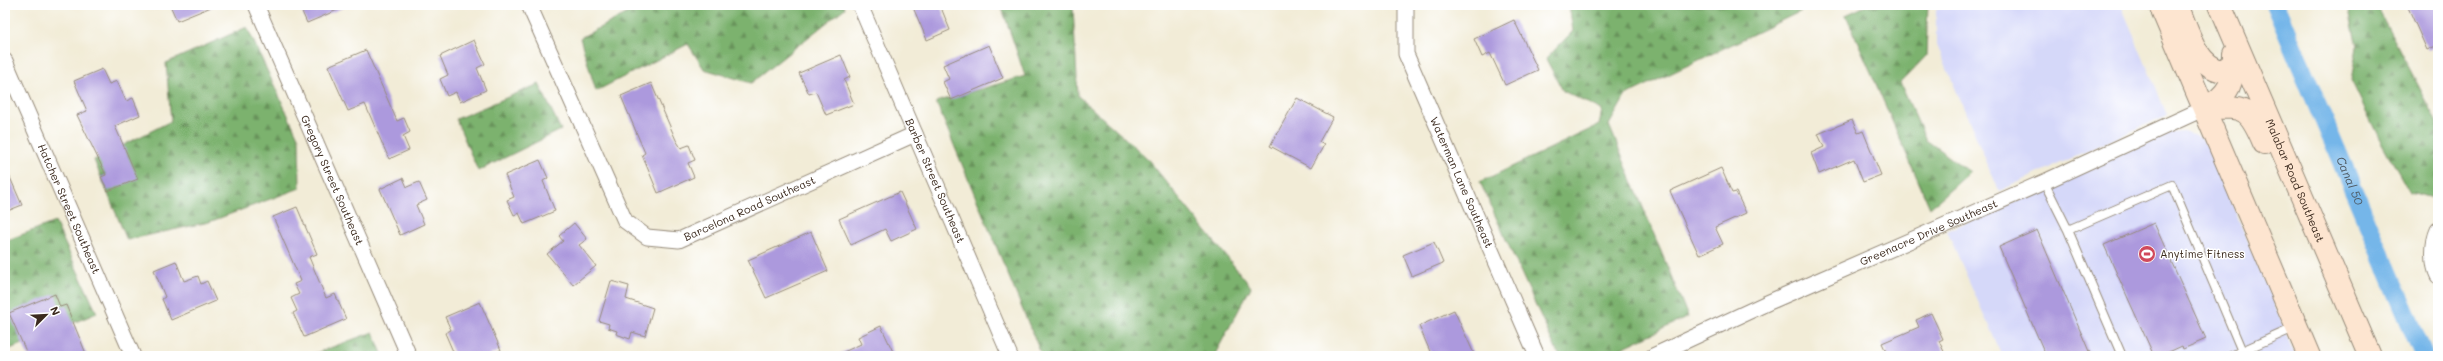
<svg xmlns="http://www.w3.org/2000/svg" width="2443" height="361" viewBox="0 0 2443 361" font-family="Mali,sans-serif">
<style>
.built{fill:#d5d8f9}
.forest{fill:url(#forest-firs);stroke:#5c6e46}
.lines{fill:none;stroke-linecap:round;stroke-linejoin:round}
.canal{stroke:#75b6e9;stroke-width:19}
.building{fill:#ac99dd}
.lane-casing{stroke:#968b7a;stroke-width:10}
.street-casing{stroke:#968b7a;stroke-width:17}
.secondary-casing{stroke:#968b7a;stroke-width:24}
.lane{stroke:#fff;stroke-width:8}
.street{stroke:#fff;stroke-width:15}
.secondary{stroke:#fde5d0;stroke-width:22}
.labels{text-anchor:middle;stroke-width:3;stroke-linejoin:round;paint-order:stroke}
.street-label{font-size:11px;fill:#3b2a1e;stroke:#fff}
.poi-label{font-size:11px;fill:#3b2a1e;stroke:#fff;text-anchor:start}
.water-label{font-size:12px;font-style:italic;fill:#4f5b65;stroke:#fff}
</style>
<defs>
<pattern id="forest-firs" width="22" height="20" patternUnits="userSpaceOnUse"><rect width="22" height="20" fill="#7cb26e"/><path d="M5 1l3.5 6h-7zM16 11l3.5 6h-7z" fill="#67915a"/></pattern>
</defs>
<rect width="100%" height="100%" fill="#fff"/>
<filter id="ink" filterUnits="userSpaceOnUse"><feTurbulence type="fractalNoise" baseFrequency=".025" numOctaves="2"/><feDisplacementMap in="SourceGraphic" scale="8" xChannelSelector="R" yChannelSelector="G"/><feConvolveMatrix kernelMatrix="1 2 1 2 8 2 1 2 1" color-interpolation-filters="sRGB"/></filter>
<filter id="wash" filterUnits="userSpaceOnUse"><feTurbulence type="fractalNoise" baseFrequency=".012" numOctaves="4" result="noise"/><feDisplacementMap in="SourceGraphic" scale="16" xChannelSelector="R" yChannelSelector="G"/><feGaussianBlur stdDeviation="0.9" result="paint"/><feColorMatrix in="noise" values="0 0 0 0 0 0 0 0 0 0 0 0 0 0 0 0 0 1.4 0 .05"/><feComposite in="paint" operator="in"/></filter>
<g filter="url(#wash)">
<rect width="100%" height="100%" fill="#f2ecd7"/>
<path class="built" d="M1950,5h171l46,110 -168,76 -63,-148v-33z
M2184,132l17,6 7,9 88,209h-294l-55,-125 223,-98z"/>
<path class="forest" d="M643,5h201l1,3 -94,75 -47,-14 -16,-25 -92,47 -16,-53z
M1001,5h75l-3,2 5,89 69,62 104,129 -37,69h-172l-106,-254 89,-26z
M1569,5h245l-188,90 -17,30 79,192 -83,39h-43l-5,-4 -77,-170 119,-57 3,-15 -39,-19 -17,-32 27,-28z
M1867,5h61l-2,51 -26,27 26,57 44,32 -40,36 -84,-193z
M2348,5h28l62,118 -1,77 -27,-7 -31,-55 -28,-58 6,-33z
M247,27l52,112 1,49 -91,34 -82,18 -33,-80 77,-39 -5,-58z
M539,84l22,46 -83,41 -22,-52z
M55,222l42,91 -92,38v-110z
M373,332l10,24h-75z"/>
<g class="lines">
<path class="canal" id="s1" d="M2275,5l149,351"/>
</g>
<g id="blocks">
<path class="building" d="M170,5h46l-39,16z
M299,5h50l-42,18z
M912,5h28l10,25 -23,10z
M2407,5h31v40l-11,5z
M1514,20l24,50 -33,15 -15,-32 -8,4 -8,-18z
M474,40l11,24 -8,4 9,22 -26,12 -4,-10 -9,4 -7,-17 8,-4 -8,-19z
M989,45l14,33 -52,22 -8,-18 6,-3 -6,-14z
M366,50l31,71 7,-3 6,14 -7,4 6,14 -20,9 -24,-55 -17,7 -20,-45z
M841,55l9,22 -6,3 10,24 -28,11 -10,-23 -7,2 -10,-21z
M102,69l7,15 8,-3 9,20 7,-3 7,17 -25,11 23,53 -30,12 -7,-14 5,-2 -29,-60 10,-4 -13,-30z
M651,83l25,57 5,8 8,-3 6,15 -7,3 6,14 -36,16 -16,-38 3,-2 -24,-57z
M1297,98l36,19 -14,25 5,3 -13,23 -41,-22z
M1852,120l6,13 5,-2 18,44 -18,7 -9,-23 -35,15 -8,-21 13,-6 -6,-13z
M540,160l8,18 -5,3 12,30 -31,13 -5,-11 -5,2 -7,-15 7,-3 -9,-22z
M5,166l17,39 -17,7z
M1721,168l11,25 4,-1 10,21 -31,14 8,17 -24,11 -29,-64z
M403,178l4,9 12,-5 8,18 -11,5 8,19 -24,11 -20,-46z
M900,192l17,37 -26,12 -6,-12 -34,16 -12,-26z
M297,207l20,47 -8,3 17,41 9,-4 11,25 -42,18 -11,-24 4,-2 -6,-13 8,-4 -5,-10 7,-3 -28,-64z
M574,223l13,16 -8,6 17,21 -23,19 -26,-31 16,-13 -4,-5z
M2154,223l52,116 -23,10 -1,-3 -22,10h-6l-50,-111z
M2037,230l54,126h-45l-47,-109z
M811,232l17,39 -62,27 -18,-38z
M1434,242l9,21 -31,13 -9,-21z
M176,261l8,20 14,-5 3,8 6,-3 9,20 -45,19 -9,-21 3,-2 -11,-27z
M611,281l18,5 -3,13 27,9 -8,28 -13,-4 -2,7 -14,-5 1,-3 -9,-3 1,-4 -10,-3z
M55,294l5,13 6,-2 21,51h-59l-19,-43z
M480,302l21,48 -13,6h-33l-10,-23 6,-3 -6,-13z
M1454,310l21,46h-43l-13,-30z
M1931,313l12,26 -4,2 7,15h-58l-6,-13 37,-16 -3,-7z
M881,326l14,30h-60l26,-12 -3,-7z"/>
</g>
</g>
<g filter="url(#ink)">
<use href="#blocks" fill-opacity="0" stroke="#968b7a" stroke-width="1"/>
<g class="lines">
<g class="lane-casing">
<path id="lane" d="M2044,182l24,48 104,-45 72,171
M2068,230l54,126
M2231,356l65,-29"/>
</g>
<g class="street-casing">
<g id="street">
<path id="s2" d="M256,5l153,351"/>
<path id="s3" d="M529,5l96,216 22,16 32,3 236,-106"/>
<path id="s4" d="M860,5l150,351"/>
<path id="s5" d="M1406,5v49l131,302"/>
<path id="s6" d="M5,61l128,295"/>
<path d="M2438,230c-6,13 -6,34 0,46"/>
<path id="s7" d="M1653,356l114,-53 277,-121 161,-74"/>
</g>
</g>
<g class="secondary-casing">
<g id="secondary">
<path d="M2160,5l149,351"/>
<path d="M2177,5c10,22 18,62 46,66l11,-8"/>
<path id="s8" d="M2220,5l150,351"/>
<path d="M2205,108c39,-1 43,-3 59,35"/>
<path d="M2205,108c25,-13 29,-26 29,-54"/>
</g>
</g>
<use href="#lane" class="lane"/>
<use href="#street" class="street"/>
<use href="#secondary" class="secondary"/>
</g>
</g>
<defs>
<g id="stadium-disc" transform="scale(0.9)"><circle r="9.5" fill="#d1495b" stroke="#fff"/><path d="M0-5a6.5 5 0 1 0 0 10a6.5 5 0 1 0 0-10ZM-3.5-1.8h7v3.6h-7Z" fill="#fff"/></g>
</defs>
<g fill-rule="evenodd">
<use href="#stadium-disc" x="2147" y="254"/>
</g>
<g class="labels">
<g class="street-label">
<text dy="4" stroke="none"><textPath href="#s2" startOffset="191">Gregory Street Southeast</textPath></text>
<text dy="4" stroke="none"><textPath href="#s4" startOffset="191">Barber Street Southeast</textPath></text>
<text dy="4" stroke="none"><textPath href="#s8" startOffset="191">Malabar Road Southeast</textPath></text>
<text dy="4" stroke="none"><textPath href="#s5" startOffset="189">Waterman Lane Southeast</textPath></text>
<text dy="4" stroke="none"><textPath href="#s3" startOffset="373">Barcelona Road Southeast</textPath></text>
<text dy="4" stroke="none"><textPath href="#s6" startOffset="161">Hatcher Street Southeast</textPath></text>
<text dy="4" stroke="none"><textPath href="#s7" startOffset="302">Greenacre Drive Southeast</textPath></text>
</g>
<g class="poi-label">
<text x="2160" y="258">Anytime Fitness</text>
</g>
<g class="water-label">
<text dy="4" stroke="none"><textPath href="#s1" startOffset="191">Canal 50</textPath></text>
</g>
</g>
<rect width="2443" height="361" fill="none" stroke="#fff" stroke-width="20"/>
<g transform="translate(46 315) rotate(66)" stroke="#ffffff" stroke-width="3" paint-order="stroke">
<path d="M0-3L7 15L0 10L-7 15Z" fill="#3b2a1e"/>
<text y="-6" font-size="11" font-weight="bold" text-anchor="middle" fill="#3b2a1e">N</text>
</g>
</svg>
